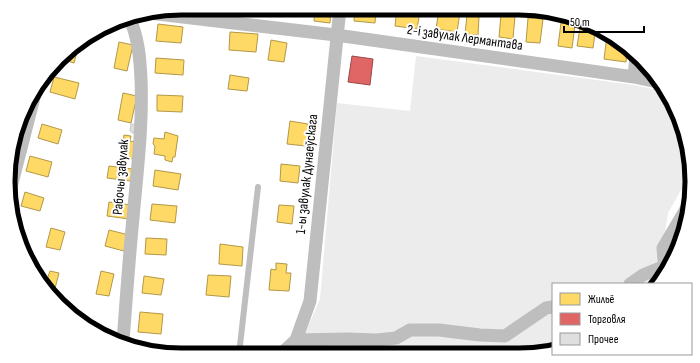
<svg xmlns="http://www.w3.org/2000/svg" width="700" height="363" viewBox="0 0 700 363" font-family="'Sofia Sans Condensed',sans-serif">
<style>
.green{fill:#ececec}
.homes{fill:#ffd966;stroke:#b29847}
.shops{fill:#e06666;stroke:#9d4747}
.building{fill:#dfdfdf;stroke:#c7c7c7}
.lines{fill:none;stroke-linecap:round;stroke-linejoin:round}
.lane{stroke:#bebebe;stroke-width:6}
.street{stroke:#bebebe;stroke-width:13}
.labels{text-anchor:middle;stroke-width:4;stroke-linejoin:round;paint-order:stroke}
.street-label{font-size:14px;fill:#000;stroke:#fff}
.rim{fill:none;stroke:#000;stroke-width:5}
</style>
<rect width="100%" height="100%" fill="#fff"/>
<path class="green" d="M416,56l218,29 29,6 20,35 6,50 -21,37 -11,71h-104v65l-12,4 -245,1 24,-55 17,-196 73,8z"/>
<path class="homes" d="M277,8h15v6l-16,-1z
M315,8h16l-1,15 -16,-2z
M355,8h21l-1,15 -21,-2z
M397,8l23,3 -3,18 -22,-3z
M439,9l21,3 -3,20 -21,-3z
M467,15l12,2 -1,18 -13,-1z
M501,15l14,1 -2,23 -14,-2z
M528,18l15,1 -3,24 -14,-1z
M581,22l15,4 -3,22 -16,-2z
M561,23l14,2 -3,23 -14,-2z
M158,24l25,3 -2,16 -25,-2z
M230,32l28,2 -2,18 -27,-2z
M607,36l2,1 18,13 -1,12 -22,-3z
M271,40l16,3 -3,19 -16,-2z
M119,42l14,3 -6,26 -13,-3z
M74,46l4,2 -4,15 -13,-4z
M156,58l28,2 -1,15 -28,-2z
M230,75l19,3 -2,13 -19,-2z
M54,77l25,6 -4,16 -25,-7z
M123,93l14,3 -6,27 -13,-3z
M157,95l26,1 -1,16 -25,-1z
M290,121l18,3 -2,22 -19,-2z
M42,124l20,6 -4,14 -20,-6z
M165,132l13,4 -3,21h-2l-1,5 -7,-2v-4l-11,-2 1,-8 -2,-2 1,-6 10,1z
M16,133h2l-4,15h-1l1,-11z
M124,135l7,1 -1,5 6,1 -2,17 -13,-1z
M30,156l22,6 -4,15 -22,-6z
M281,164l19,2 -2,17 -18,-2z
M109,166l24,3 -2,12 -24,-3z
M155,170l26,4 -3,16 -25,-4z
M25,192l19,6 -4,13 -19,-5z
M109,202l22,3 -2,14 -22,-3z
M152,204l25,2 -2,17 -25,-3z
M279,205l15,1 -2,18 -15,-2z
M51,228l14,4 -5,18 -14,-3z
M109,230l20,5 -5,16 -19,-5z
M146,238l21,1 -1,16 -21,-1z
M220,244l23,3 -1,19 -23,-2z
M276,263l11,1 -1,9h5l-2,18 -20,-1 2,-21 5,1z
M50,271l9,2 -6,23 -8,-11z
M101,271l13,3 -5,22 -13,-2z
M208,275l23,1 -2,21 -23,-2z
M144,276l20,3 -3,16 -19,-2z
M66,308l13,3 -1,7 -12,-9z
M140,312l23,2 -2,20 -23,-2z"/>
<path class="shops" d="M352,56l21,3 -3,26 -22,-3z"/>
<path class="building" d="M131,124l9,1 -5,8h-3v-2h-2z"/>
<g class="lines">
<path class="lane" d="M239,354l19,-167"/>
<path class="street" d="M149,13l187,22 298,42 23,5
M634,77l2,-20
M9,195l28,-109
M665,272l-2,-24 26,-44
M630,284l13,-9 22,-9 3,1
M296,340l51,-1 30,1 19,-2 14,-8h29l41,5 25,1 41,-28 7,-1
M123,342c3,-41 6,-83 10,-124 4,-46 10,-93 8,-139 -1,-22 -3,-43 -12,-62
M281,354l15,-14 14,-39 30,-293"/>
</g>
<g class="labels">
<g class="street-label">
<text transform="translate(465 37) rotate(8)" y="5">2-і завулак Лермантава</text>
<text transform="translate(306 174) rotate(-84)" y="5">1-ы завулак Дунаеўскага</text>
<text transform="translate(120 177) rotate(-85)" y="5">Рабочы завулак</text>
</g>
</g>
<path d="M0 0H700V363H0ZM181 15H519A166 166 0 0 1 685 181V182A166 166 0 0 1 519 348H181A166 166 0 0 1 15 182V181A166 166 0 0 1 181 15Z" fill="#fff" fill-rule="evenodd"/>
<path class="rim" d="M181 15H519A166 166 0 0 1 685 181V182A166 166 0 0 1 519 348H181A166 166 0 0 1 15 182V181A166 166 0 0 1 181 15Z"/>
<rect x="552" y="283" width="140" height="72" fill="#ffffff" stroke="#999999"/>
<rect x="560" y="293" width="20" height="12" fill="#ffd966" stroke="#999999"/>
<text x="588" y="303" font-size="12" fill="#000000">Жильё</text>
<rect x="560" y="313" width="20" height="12" fill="#e06666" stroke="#999999"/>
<text x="588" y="323" font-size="12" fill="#000000">Торговля</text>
<rect x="560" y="333" width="20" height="12" fill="#dfdfdf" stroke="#999999"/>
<text x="588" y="343" font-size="12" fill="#000000">Прочее</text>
<path d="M564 26v6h80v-6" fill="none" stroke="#000000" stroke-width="2"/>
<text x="570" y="26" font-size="12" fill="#000000" stroke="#ffffff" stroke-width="3" paint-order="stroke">50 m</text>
</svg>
